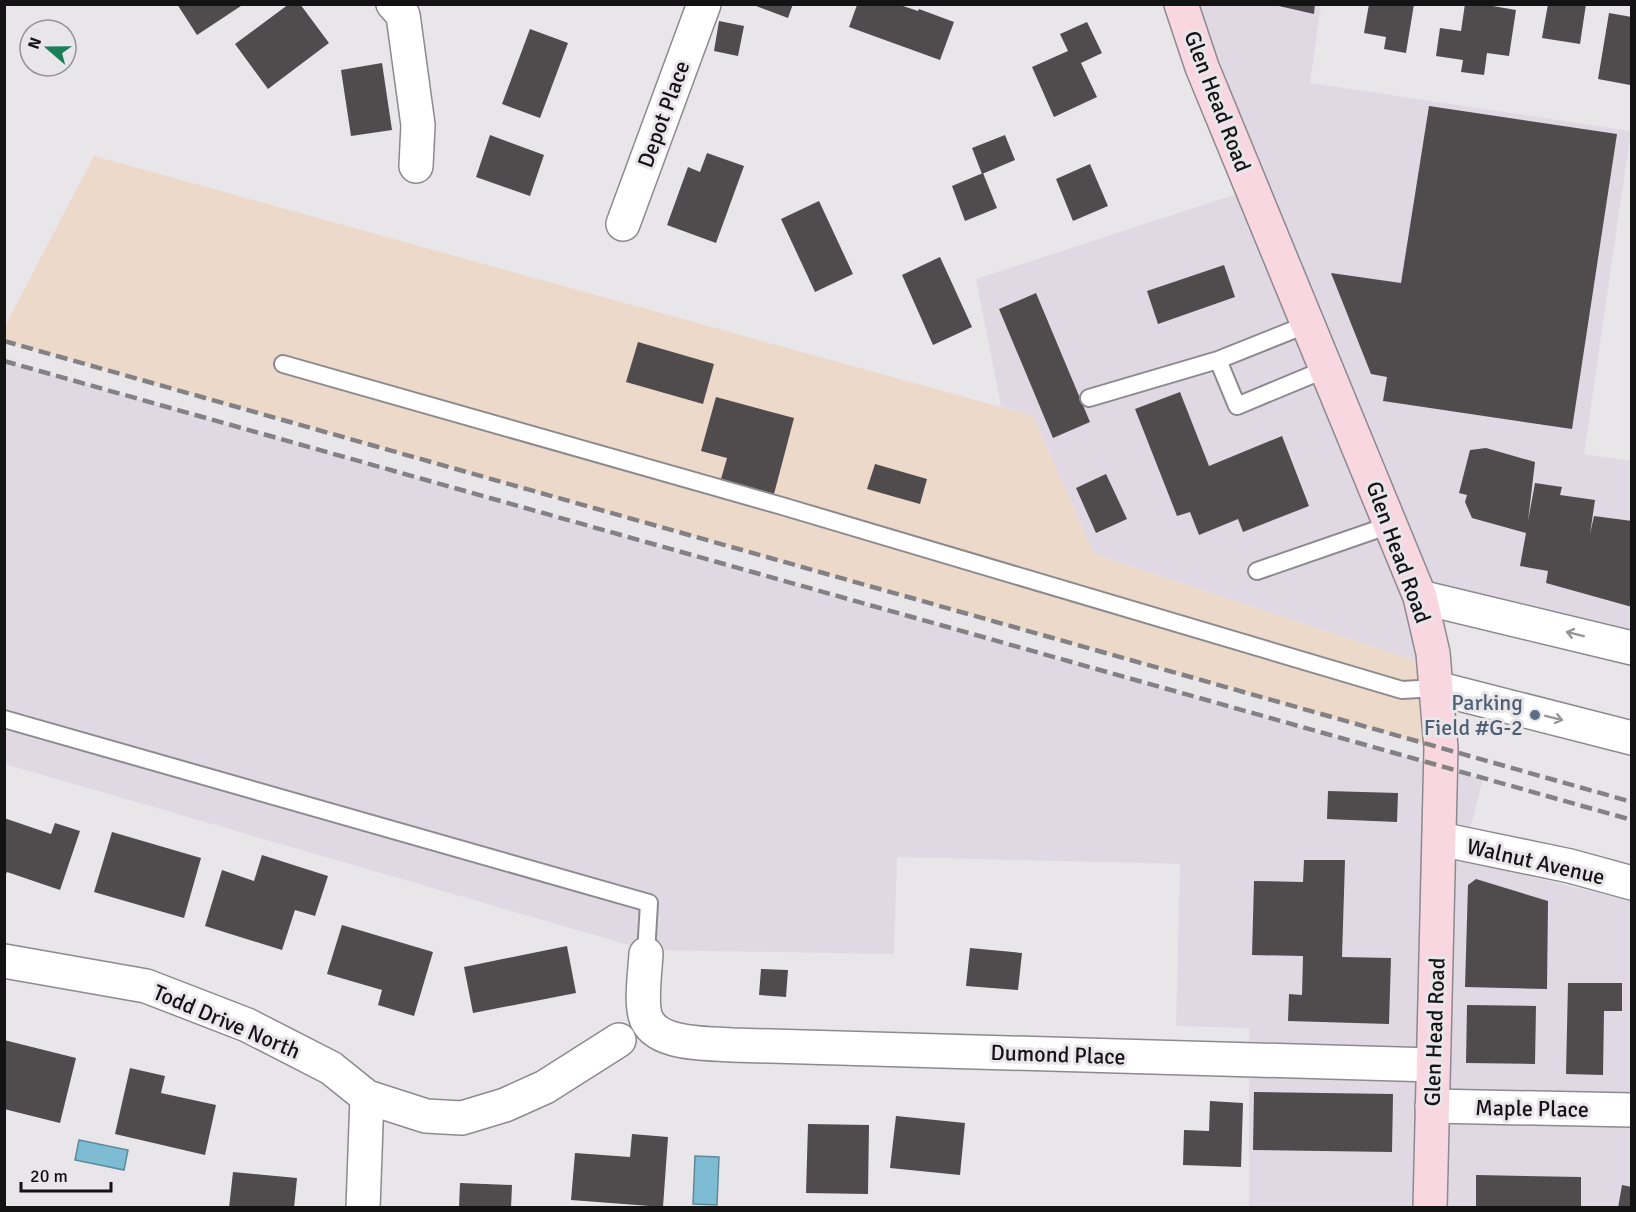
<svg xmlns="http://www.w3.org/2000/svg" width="1636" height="1212" viewBox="0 0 1636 1212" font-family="Signika,sans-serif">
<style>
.built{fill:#e0d9e4}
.industrial{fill:#edd9ca}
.water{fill:#7dbcd3;stroke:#5e899a;stroke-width:1.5}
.building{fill:#504b4d}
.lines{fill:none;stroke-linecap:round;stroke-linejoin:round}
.service-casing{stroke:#8c8a8e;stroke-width:20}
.minor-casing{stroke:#8c8a8e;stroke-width:36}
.secondary-casing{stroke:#8c8a8e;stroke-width:36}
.service{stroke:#fff;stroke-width:16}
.minor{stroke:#fff;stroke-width:33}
.secondary{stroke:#f8d7e0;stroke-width:33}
.rail{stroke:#838184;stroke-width:4.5;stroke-dasharray:12 6;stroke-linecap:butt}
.oneway{stroke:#959595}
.service-dot{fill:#5c6f8a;stroke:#e9e6ea;stroke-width:2}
.labels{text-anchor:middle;stroke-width:6;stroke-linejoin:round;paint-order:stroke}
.street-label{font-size:22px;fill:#141314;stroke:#e9e6ea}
.service-label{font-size:22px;fill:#4e5e75;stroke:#e9e6ea;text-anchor:end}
</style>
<rect width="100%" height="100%" fill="#e9e6ea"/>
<path class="built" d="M1181,5h140l-11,78 321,48 -47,323 47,7v187l-210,-51 13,70 -340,-113 -61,-138 -32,-10 -25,-127 276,-90z
M4,361l1479,418 -21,81 169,41v306h-382v-179l-73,-2 4,-162 -283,-7 -3,97 -248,-4 -641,-186z"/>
<path class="industrial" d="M94,156l939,260 61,138 340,113 7,81 -1436,-407 -1,-13z"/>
<path class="water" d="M79,1140l49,10 -4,20 -49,-10z
M695,1156l24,1 -2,48 -24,-1z"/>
<path class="building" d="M177,4h67l-47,31z
M289,4h11l29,39 -61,46 -33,-45z
M751,4h42l-5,14z
M1270,4h45l-1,10z
M1369,4h45l-8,49 -22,-4 2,-12 -22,-4z
M1465,4h16l35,6 -7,46 -22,-3 -3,22 -23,-3 2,-12 -27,-4 4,-28 21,3z
M1548,4h38l-6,40 -38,-6z
M857,5h43l18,6 1,-2 35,13 -14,38 -91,-33z
M1609,13l23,4v59l-2,9 -32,-6z
M719,21l25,5 -6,30 -24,-5z
M1087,22l15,31 -21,10 16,34 -43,20 -22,-50 36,-16 -8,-17z
M530,29l38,14 -28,75 -38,-14z
M382,63l10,67 -41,6 -10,-66z
M1429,106l188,28 -45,295 -189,-28 4,-24 -16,-3 -40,-101 70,10z
M490,135l54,20 -14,41 -54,-19z
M1005,135l10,25 -33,14 -10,-26z
M707,153l37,13 -28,77 -49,-18 21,-58 12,5z
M1090,164l18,42 -35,15 -17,-42z
M983,173l14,35 -32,13 -13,-35z
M819,201l34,73 -38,18 -34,-73z
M940,257l32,70 -39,18 -31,-70z
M1224,265l11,32 -77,27 -11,-33z
M1036,293l54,129 -37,16 -54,-129z
M638,342l76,22 -11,40 -77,-22z
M1180,392l29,74 73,-30 27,70 -66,26 -5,-13 -39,16 -9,-23 -13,4 -42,-107z
M716,397l78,21 -20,76 -53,-15 6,-21 -26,-7z
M1486,448l49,14 -7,59 7,-38 27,4 -2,8 35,5 -5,34 4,-18 38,5v86l-86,-24 2,-12 -28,-5 6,-33 -54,-15 -7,-16 2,-7 -8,-2 11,-43z
M875,464l52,15 -7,25 -53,-15z
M1106,474l21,45 -31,14 -20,-45z
M1328,791l70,2 -1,29 -70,-3z
M4,818l47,16 4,-11 25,8 -20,59 -53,-18 -3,6z
M112,832l89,26 -17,60 -90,-26z
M262,855l66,21 -13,40 -20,-6 -13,40 -77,-24 17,-56 32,11z
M1304,860h41l-3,97 49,1 -2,66 -101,-3 1,-27 13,1 1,-39 -51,-1 2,-74 49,1z
M1476,879l72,22 -1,88 -82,-2 3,-102z
M342,925l91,27 -19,64 -36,-11 4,-15 -55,-16z
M567,946l9,47 -103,20 -9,-46z
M970,948l52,5 -4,37 -52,-4z
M761,969l27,1 -2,27 -27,-2z
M1568,983h54v28h-18l-1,64 -37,-1z
M1467,1005l69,1 -1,58 -69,-1z
M4,1040l72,18 -16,65 -56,-14z
M130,1068l35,8 -4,17 55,12 -11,50 -90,-21z
M1254,1092l139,2 -1,58 -139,-2z
M1210,1101l33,2 -2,64 -58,-2 1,-35 25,1z
M896,1116l69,7 -5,52 -70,-7z
M808,1124l61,1 -1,69 -62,-1z
M632,1134l36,3 -5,70 -92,-7 4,-47 55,4z
M233,1172l64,6 -3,30h-65z
M1476,1175l105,2v31l-105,-2z
M460,1183l52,2 -1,23h-52z
M1622,1185l10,2 -1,21h-13z"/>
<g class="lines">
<g class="service-casing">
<path id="service" d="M1308,324l-90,36 19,46 89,-37
M283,364l499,142 620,184 34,-2
M1089,398l129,-38
M1257,571l133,-46
M4,719l645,184 -3,51"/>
</g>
<g class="minor-casing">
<path id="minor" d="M393,4l10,11 15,110 -2,41
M623,224l81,-220
M1420,597l212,51
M1436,688l196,50
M1440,839l130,27 62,17
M646,954c-1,17 -5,46 -1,61 8,31 62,28 87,30l701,20
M4,961l142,25 101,39 84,43 36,29 59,19 36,2 43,-13 40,-18 74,-47
M1432,1106l200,4
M363,1208l4,-111"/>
</g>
<g class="secondary-casing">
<path id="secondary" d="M1181,4l21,63 218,530 13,56 8,95 -11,460"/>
</g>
<use href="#service" class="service"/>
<use href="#minor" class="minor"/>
<use href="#secondary" class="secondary"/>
<path class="rail" d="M4,341l1628,461
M4,361l1628,459"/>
</g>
<defs><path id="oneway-shaft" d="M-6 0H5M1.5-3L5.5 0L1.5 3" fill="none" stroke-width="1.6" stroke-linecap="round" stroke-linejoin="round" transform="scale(1.5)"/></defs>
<g class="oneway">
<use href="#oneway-shaft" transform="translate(1575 634) rotate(-166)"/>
<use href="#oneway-shaft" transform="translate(1554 718) rotate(14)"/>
</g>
<circle class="service-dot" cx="1535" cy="715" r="6"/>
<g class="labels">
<g class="street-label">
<text transform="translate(1218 101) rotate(69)" y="8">Glen Head Road</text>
<text transform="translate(663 114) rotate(-70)" y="8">Depot Place</text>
<text transform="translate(1399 552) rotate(70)" y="8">Glen Head Road</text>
<text transform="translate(1536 861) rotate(13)" y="8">Walnut Avenue</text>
<text transform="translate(227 1021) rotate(23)" y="8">Todd Drive North</text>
<text transform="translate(1434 1032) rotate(-88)" y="8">Glen Head Road</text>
<text transform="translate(1058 1054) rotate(2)" y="8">Dumond Place</text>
<text transform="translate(1532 1108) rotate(1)" y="8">Maple Place</text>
</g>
<g class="service-label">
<text x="1523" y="710">Parking<tspan x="1523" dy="25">Field #G-2</tspan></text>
</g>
</g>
<rect width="1636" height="1212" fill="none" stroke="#141314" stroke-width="12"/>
<g transform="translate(48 48) rotate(290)"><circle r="28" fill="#e9e6ea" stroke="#949294" stroke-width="1.5"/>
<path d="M0-4.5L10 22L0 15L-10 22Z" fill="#1a7f58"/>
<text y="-9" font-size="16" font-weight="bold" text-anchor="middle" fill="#141314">N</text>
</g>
<path d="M21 1182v9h90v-9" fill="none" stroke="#141314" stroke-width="3"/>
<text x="30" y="1182" font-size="18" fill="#141314" stroke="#e9e6ea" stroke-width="4.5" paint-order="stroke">20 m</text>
</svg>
